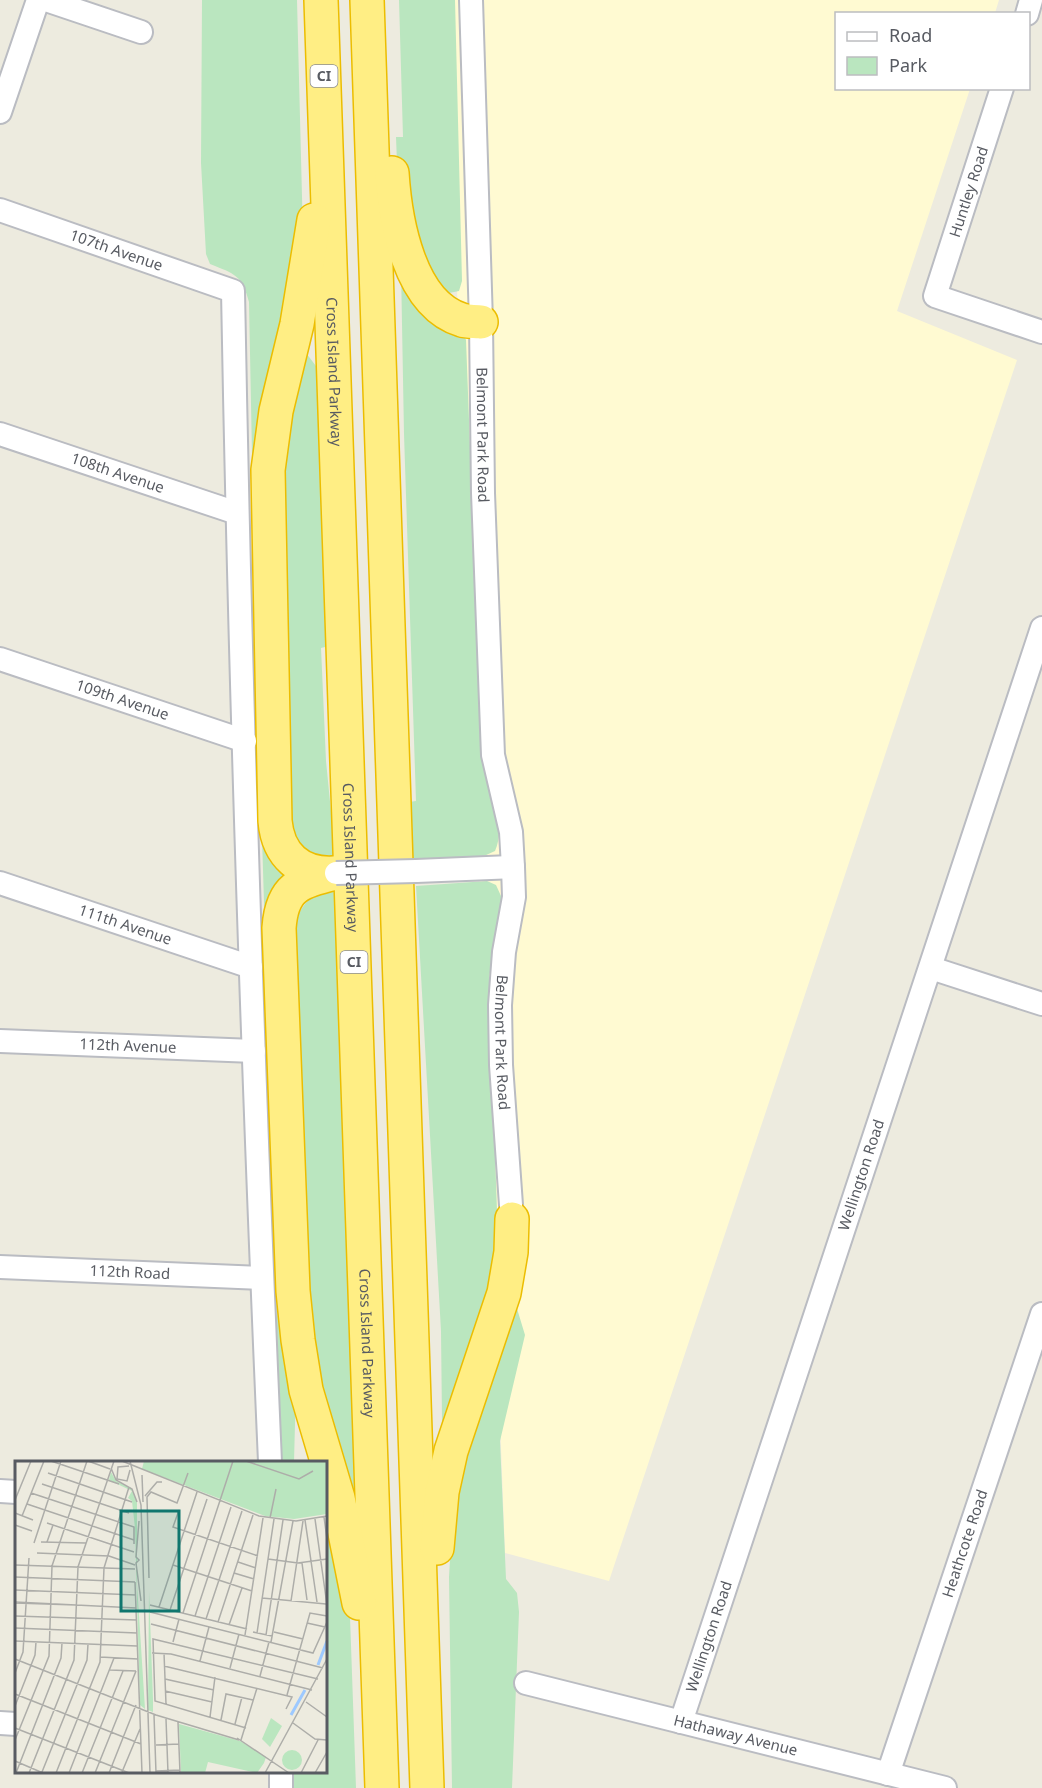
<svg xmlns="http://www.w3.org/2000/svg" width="1042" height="1788" viewBox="0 0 1042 1788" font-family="'Noto Sans',sans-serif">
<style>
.commercial{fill:#fffad2}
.green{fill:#bae6bf}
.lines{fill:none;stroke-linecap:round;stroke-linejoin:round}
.minor-casing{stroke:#babcc2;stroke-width:26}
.highway-casing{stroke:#ecbd00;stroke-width:36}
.minor{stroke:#fff;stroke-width:22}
.highway{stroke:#ffee84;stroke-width:33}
.minor-bridge-casing{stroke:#babcc2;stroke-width:26;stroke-linecap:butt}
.minor-bridge{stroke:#fff;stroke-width:22}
.labels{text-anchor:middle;stroke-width:4.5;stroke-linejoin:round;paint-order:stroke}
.shield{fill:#fff;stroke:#8a8c91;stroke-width:1.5}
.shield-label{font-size:14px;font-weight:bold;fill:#585b62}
.street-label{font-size:15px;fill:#585b62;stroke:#fff}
.inset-river{fill:none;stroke:#9dc9ff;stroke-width:3}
.inset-road{fill:none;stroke:#adada9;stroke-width:1.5}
.view{fill:#0f766e;fill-opacity:0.15;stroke:#0f766e;stroke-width:3}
.inset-edge{fill:none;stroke:#585b62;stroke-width:3}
</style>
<rect width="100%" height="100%" fill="#edebdf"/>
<path class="commercial" d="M446,0h553l-4,13 -159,1v74l134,1 -73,222 120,49 -408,1221 -104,-28z"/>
<path class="green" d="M202,0h95l6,236 -39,184 30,454 2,511 -2,77h-13l-26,-855 -6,-305c-7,-27 -14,-28 -39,-38l-4,-10 -5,-91z
M399,0h56l7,281 -3,10 -10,2 -16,-11 -9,-15 -27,-104 -1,-26h7z
M401,269l59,58 6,13 14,371c1,17 1,35 3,52 5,27 24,62 12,88l-11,5 -73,3 -2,-57 7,-1 -12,-367z
M303,349l16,21 10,276 -8,2 5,113 10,101 -31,-8 -13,-20 -13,-358z
M487,881l9,4 5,11 1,11 -13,71 10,291 -54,161 -3,-9 -1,-90 -25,-445z
M337,888l21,622 -41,-123 -7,-56 -16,-408c11,-22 17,-31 43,-35z
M515,1302l10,33 -25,106 6,138 11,14 2,19 -7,176h-60l-3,-211 5,-84z
M326,1481l23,107 7,200h-64l-1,-16h35z"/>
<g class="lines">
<g class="minor-casing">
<g id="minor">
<path d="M46,0l95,32"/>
<path id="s1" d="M471,0l10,322 2,171 10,262 18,77 2,35 1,30 -10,55 -4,53 1,60 11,154"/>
<path d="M1027,14l4,-14"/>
<path d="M1002,88l-67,208 107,36"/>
<path d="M0,112l38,-112"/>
<path id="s2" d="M0,210l233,81c7,390 20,781 37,1171"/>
<path id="s3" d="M0,434l237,79"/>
<path id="s4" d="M0,659l245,82"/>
<path d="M416,871l97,-4"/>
<path id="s5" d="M0,883l251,84"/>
<path d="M931,968l111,36"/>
<path id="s6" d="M0,1041l254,10"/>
<path id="s7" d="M0,1267l262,11"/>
<path d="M0,1491l16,1"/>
<path id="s8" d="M526,1683l419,105"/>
<path id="s9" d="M681,1722l361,-1094"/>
<path d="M0,1723l16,1"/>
<path d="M281,1772v16"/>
<path id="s10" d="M888,1774l154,-460"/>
</g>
</g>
<g class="highway-casing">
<g id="highway">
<path id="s11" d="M321,0l61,1788"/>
<path d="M367,0l60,1788"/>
<path d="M392,173c3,47 17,131 70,147 6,2 13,1 19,2"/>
<path d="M314,220l-17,104 -21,87 -8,59 7,351c3,34 25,54 59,52"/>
<path d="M336,873c-36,9 -54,13 -57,55l14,363 5,49 8,50 32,108 21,105"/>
<path d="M437,1548l5,-56 9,-41 53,-158 7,-41 1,-33"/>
</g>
</g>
<use href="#minor" class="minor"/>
<use href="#highway" class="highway"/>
<g class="minor-bridge-casing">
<path id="minor-bridge" d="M336,873l80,-2"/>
</g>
<use href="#minor-bridge" class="minor-bridge"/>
</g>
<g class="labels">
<g class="shield">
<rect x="310.5" y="65" width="27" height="22" rx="4.5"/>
<rect x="340.5" y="951" width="27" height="22" rx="4.5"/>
</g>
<g class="shield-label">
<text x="324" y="81">CI</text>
<text x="354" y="967">CI</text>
</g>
<g class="street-label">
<text transform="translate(969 192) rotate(-72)" y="5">Huntley Road</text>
<text dy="5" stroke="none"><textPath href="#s2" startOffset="123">107th Avenue</textPath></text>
<text dy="5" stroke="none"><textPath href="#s11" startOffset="372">Cross Island Parkway</textPath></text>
<text dy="5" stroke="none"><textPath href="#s1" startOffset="435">Belmont Park Road</textPath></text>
<text dy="5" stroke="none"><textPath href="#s3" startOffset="124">108th Avenue</textPath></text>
<text dy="5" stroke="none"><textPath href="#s4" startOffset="129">109th Avenue</textPath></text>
<text dy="5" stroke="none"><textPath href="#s11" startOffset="858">Cross Island Parkway</textPath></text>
<text dy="5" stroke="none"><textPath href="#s5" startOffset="132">111th Avenue</textPath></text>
<text dy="5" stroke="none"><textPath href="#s1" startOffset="1046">Belmont Park Road</textPath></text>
<text dy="5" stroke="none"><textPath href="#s6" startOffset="128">112th Avenue</textPath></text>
<text dy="5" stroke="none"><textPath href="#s9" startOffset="576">Wellington Road</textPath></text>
<text dy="5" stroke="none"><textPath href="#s7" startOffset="130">112th Road</textPath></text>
<text dy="5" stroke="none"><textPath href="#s11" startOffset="1344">Cross Island Parkway</textPath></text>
<text dy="5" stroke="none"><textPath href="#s10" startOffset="243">Heathcote Road</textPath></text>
<text dy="5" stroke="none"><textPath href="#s9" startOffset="90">Wellington Road</textPath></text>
<text dy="5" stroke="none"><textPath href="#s8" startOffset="216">Hathaway Avenue</textPath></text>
</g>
</g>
<g transform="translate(15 1461)">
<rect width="312" height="312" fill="#edebdf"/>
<path d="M129,0h183v53l-33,5 -29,-3 -123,-47zM96,11l5,9 12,6h2l2,2 5,13v82l8,125 -5,-4 -5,-177 -3,-27 -4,-3 4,-7 -23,-11zM134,130l4,108v13l-5,-2zM256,257l11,8 -12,21 -8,-8zM164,263l61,17 26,16 -2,6 -7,10 -49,-11 -3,11 -24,-1zM267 299a10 10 0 1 1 20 0a10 10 0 1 1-20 0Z" fill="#bae6bf"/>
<path class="inset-river" d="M303,204l9,-24M276,254l14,-25"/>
<path class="inset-road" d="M36,0l68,23M73,0l22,8M107,0l137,55 37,5 31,-5M115,0l11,44 9,268M231,0l53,18 14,-8M114,5l-11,1 -1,12 10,2 3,-11M96,7l5,12 16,9 5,13M33,12l84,29M127,14l1,27M27,23l87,29M16,32l103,34v17M130,35l12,-14h5M0,39l16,-39M12,43l107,36M164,49l-6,17 85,29M0,52l18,7M7,55l22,-55M309,56l3,22M255,57l6,-29M300,58l12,86M290,59l12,82M124,60l-3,36 3,3 -3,3 5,38M32,62l87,29M0,64l17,6M26,81l45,1M32,81l6,-17M19,82l27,-82M22,92l72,3 26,9M253,98l30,4 29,-4M223,101l18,6M287,102l5,37M0,104l120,4M158,104l79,26M219,112l20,6M0,116l120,5M134,117l-2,-81 4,-5 26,11 11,-30M120,121l7,191M0,129l121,5M247,137l64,6M276,140l12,-80M0,141l61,3 -61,-2M61,144l60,3M135,144l97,24M144,146l38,-115M155,149l37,-111M135,151l163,41 14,-31M168,152l50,-152M0,155l122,4M180,155l36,-109M191,158l36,-108M203,161l35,-107M292,162l18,4M136,163l172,44M214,164l13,-37M0,167l122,5M238,171l19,4M259,171l29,7M242,172l17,-114M230,174l18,-117M251,174l17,-115M0,180l122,5M158,181l6,-23M256,181l22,-121M137,192l19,1 141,36M149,192l2,51M85,196l38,2M0,198l141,56 83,25M185,200l9,-34M149,205l128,31 -6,12M215,207l9,-34M95,209l26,1M0,212l8,-21 6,-94M245,215l9,-34M150,218l49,11M150,230l47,11M0,233l126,50M272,234l23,-82 17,3M291,241l21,15M0,245l20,-51 1,-13M139,254l2,58M195,256l5,-40M151,258l2,54M206,259l5,-26 27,6M163,261l2,51M278,262l22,16 12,1M220,263l7,-27M0,267l114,45M231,267l-91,-27 -2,-62 165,40M222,277l52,35M0,279l34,-84 3,-90 35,-105M226,279l16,-52M141,284l23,-1M0,300l28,12M141,310l24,-1M27,311l45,-112 1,-16M107,311l18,-43M1,312l45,-115 1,-15M14,312l45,-113 4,-93 36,-106M41,312l44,-111 4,-94 25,-81M54,312l45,-115M67,312l41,-102M80,312l41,-102M94,312l27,-68M250,312l62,-114M286,312l17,-33M300,312l12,-21"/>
<path class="view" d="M106,50h58v100h-58z"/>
<rect width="312" height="312" class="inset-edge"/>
</g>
<rect x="835" y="12" width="195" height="78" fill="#ffffff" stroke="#bcbdc0" stroke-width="1.5"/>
<rect x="847" y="32" width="30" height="9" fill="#ffffff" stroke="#bcbdc0" stroke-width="1.5"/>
<text x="889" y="42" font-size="18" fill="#585b62">Road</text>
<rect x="847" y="57" width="30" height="18" fill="#bae6bf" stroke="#bcbdc0" stroke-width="1.5"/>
<text x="889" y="72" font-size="18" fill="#585b62">Park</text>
</svg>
